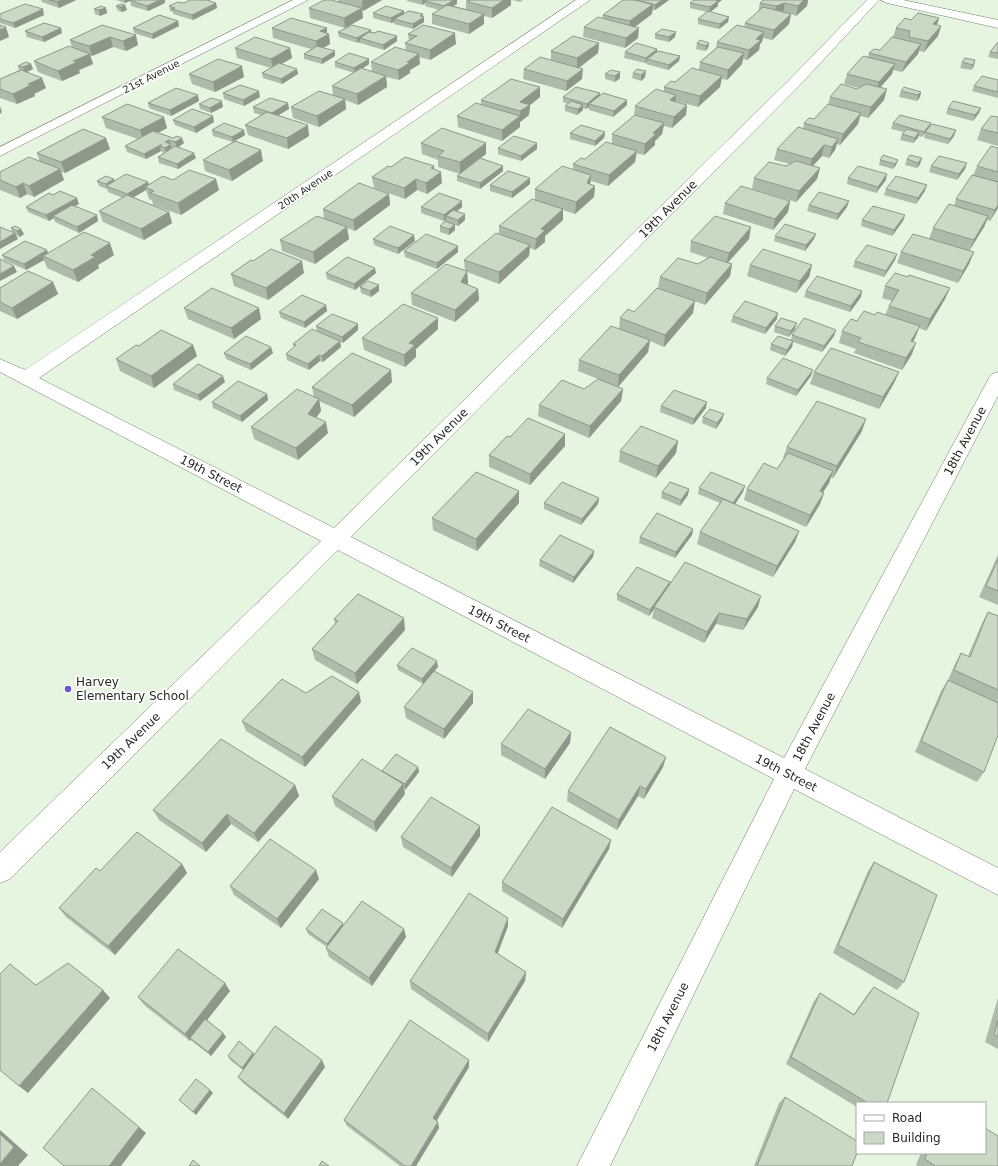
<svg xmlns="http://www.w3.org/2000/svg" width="998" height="1166" viewBox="0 0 998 1166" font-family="'DejaVu Sans',sans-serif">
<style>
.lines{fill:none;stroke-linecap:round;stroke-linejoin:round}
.street-casing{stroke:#71806c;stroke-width:1}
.secondary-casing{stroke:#71806c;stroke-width:1}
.street{fill:#fff;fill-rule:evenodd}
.secondary{fill:#fff;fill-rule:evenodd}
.wall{fill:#adbba9}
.shaded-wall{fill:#8d9889}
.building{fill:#c9d9c4;stroke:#8d9889}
.poi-dot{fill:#6d55ce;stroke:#fff;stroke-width:1.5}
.labels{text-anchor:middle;stroke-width:3.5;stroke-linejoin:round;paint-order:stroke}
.far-street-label{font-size:10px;fill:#252b23;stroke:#fff}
.street-label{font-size:12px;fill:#252b23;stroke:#fff}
.poi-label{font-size:12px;fill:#252b23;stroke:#fff;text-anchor:start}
</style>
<rect width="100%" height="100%" fill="#e5f5e0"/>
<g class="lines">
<g class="street-casing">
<path id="street" d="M293,0h15l-308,156v-9z
M576,0h14l-551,378 295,150 455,-448 78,-80h12l-80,86 -448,451 433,221 205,-380 3,-4 6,-2v24l-193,373 193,99v27l-204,-106 -184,377h-33l197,-387 -436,-229 -328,329 -10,4v-31l321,-311 -321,-169v-13l25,11z"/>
</g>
<g class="secondary-casing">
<path id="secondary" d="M881,0h22l95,20v8l-111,-25z"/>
</g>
<use href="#street" class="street"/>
<use href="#secondary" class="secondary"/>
</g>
<path class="wall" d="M41,0h35l-17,8 -17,-6z
M116,0h14v1l-5,2z
M130,0h35v3l-17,8 -17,-5z
M338,0h44l-19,11 -1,-1 1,8 -18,10 -35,-10 -1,-10 29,-6z
M407,0h50v4l-4,2 13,3v-9h45v5l-19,13 -8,-2v8l-15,10 -37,-10v-10l7,-4 -14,-4v-3l-2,2 -16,-4z
M512,0h11l-3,2z
M623,0h46l-14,10h-3v4l-17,13 3,11 -13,10 -42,-11 1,-10 18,-9 1,-3z
M694,0h28l-4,3v3l-8,6 19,5 -1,5 -9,7 -21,-5v-5l9,-7 -17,-4v-5z
M763,0h45l-1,6 -11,10 -5,-2 -2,10 -17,16 -9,-2 -1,4 -2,2 -1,6 -12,10 -4,-1 -1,5 -15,16 -5,-1 -2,8 -22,20 -22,-6 10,14 -14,13 -8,-2 -2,8 -7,7v4l-11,10 -8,-2 -1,9 -27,24 -17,-5 -1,3 5,2 -1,11 -19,17 -12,-4v10l-18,16v6l-10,8 -5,-2 -1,8 -30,28 -32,-12 1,11 -1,1 11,5 1,11 -24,22 -43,-17 -1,-12 54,-22 -1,-11 35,-26v-8l36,-27v-10l38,-20v-5l12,-5 27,-16v-9l22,-18 1,-10 29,-15v-4l11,-5 24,-12 1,-8 16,-14 1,-6 27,-15 1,-4 13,-11 2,-9z
M184,3l33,5 -24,12 -20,-6v-2l-3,-1 -1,-5z
M125,5l2,5 -5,2 -4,-1 -2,-5z
M106,8l1,5 -7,3 -5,-2 -1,-5z
M404,11v3h19l1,8 -11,7 -19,-5v-2l-3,1 -18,-5v-5z
M0,14l44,1 -29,13 -15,-5z
M939,18l-2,7 4,1 -3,10 -14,16 -5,-1 -1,3 -16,18 -9,-2 -1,4 -12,14 4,12 -16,18 -8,-2 -2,8 -18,21 -3,-1 -2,6 -6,8 -7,-2 -9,10 7,2 -3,11 -21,23 -44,-13 2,-11 36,-14 -16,-4 3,-11 26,-20 1,-6 10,-4 14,-14 2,-8 29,-9 -15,-4 3,-10 21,-17 1,-4 11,-3 13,-13 3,-9 15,-8z
M178,21l1,5 -26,13 -19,-6 -1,-5z
M102,25l36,20 -12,6 -13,-4 -21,9 -2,-1 3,9 -14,6 1,3 -18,8 -24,-9 -4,-11 38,-14 -2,-7z
M272,28l57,6 1,10 -7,4 12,3v5l-13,8 -18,-5v-5l7,-5 -38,-11z
M25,31l37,2 -18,9 -17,-5z
M338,32h34l25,9 -13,9 -24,-7v-1l-2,1 -19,-6z
M408,34l48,10 -26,16 -11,-3 1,7 -10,6v3l-11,7 -13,-3 1,10 -29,18 -13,-5 1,9 -27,18 -26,-9 -2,-11 42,-12 -1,-9 22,-13 -19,-6v-5l34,-3v5l-7,5 10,3 -1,-10 35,-12 -1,-7 4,-2z
M655,34l20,3 -6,5 -14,-3z
M599,43l-1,10 -19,15 3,11 -16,12 -43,-12 1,-10 27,-9v-9z
M697,43h12l-1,5 -3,3 -9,-2z
M998,43v16l-10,-2 2,-5z
M235,48h55l2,10 -11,6 17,10 -16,10 -19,-6 -1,-5 9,-5 -34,-10z
M657,49v2l23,5 -1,5 -11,9 -22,-6 1,-2 -2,1 -21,-5 1,-6z
M965,58l9,8 -3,4 -11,-2 2,-6z
M31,64l2,5 -6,3 19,16 -12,6 1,2 -18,8 -17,-6v-19l19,-9 -1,-4z
M633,73l12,4 -4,4 -9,-3z
M189,74l55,3 -29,15 -23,-8z
M605,74l15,4 -5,4 -10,-3z
M998,80v18l-26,-7 2,-5z
M540,87v10l-10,8 -1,10 -9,7v5l-18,14 -44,-14 -1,-11 24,-12v-4z
M901,91l20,1 -1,5 -3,4 -18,-4z
M223,93l37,4 -16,9 -20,-7z
M600,93v3l27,4v5l-14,12 -24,-7v-3l-3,2 -3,-1v2l-6,5 -12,-4v-5l3,-2 -5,-2v-5z
M199,101l-28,15 -22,-8 -1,-5z
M288,103l1,6 -11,6 31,21 -21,13 -40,-14 -3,-10 16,-10 -7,-2 -1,-6z
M199,104l24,3 -12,6 -11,-4z
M948,108h33l-2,5 -6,8 -27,-7z
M213,116l1,6 -18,11 -21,-8 -2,-5z
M102,117l65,11 -9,5 26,10 -6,4 18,11 -18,11 -19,-6 -1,-6 6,-4 -3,-2 -15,8 -19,-7 -2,-6 13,-7 -32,-11z
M998,117v29l-21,-6 4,-11z
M893,123h38l-1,3 26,4 -2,6 -6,8 -24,-6 1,-4 -3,3 -4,-1 -5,7 -13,-3 2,-6 2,-2 -13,-3z
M212,130l33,5 -10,6 28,20 -31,20 -27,-10 -2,-11 30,-18 -20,-6z
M605,132l-1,6 -9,8 -25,-7v-6z
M421,143h65v11l-6,4 23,8v5l-23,18 -23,-8v-5l3,-2 -22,-7v-7l-16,-6z
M537,143v6l-16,12 -23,-7v-6z
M998,148v60l-8,13 -3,-1 -3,7 -15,24 5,1 -5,12 -11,19 -61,-20 4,-11 28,-13 4,-11 21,-22 2,-7 17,-23 4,-10z
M110,149l-45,24 -4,-1 3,8 -30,17 -7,-3 -7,4 -20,-8v-18l40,-10 -3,-9z
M922,158l-2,6 -3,4 -12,-3 2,-6z
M880,160h18l-2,5 -3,4 -14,-4z
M931,166l34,3 -8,11 -28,-8z
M391,167l44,2 7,14 -15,11 -10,-4 -12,9 -31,-11 -2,-11z
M848,178l38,2 -10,13 -29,-9z
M173,180l46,10 -38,25 -28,-10 -1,-5 -3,-1 -3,-9 -13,7 36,15 3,11 -28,17 -41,-18 -4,-11 24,-13 -15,-6 -1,-3 -8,-3 -2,-5 51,1 1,3z
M530,184l-18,14 -22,-7v-6z
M886,189l39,2 -9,13 -32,-9z
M389,194l1,11 -35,26 -8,-3 2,11 -34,25 -33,-13 -2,-11 44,-21 -1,-10z
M790,201l-2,11 -15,18 -50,-16 2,-11z
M79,204l-5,2 24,15 -19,12 -24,-11 -1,-4 -5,3 -21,-9 -2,-5z
M809,205l38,2 -10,13 -30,-9z
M421,207h41l-5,4 8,9 -7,6 -3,-1v5l-6,5 -9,-3v-6l6,-4v-2l-2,1 -23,-8z
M862,220l41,1 -11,15 -31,-10z
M15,226l9,8 -4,3 -4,-2 2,4 -6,-7 -1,-4z
M775,236l39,3 -9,12 -31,-10z
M373,239l42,2 -17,13 -24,-9z
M749,239l-21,24 4,1 -2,12 -25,29 -47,-17 2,-11 38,-13 10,-6 -18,-6 1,-11z
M458,246v6l-21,17 -32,-12 -1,-6z
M48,253l66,2 -16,10 1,3 -21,14 -31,-14 -3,-8 -18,10 -22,-10 -2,-5z
M897,254l-2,6 -11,17 -31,-10 2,-6z
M253,261l51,12 -36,27 -34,-14 -3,-12z
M750,265h62l-3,12 -13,16 -49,-17z
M326,273h50l-21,17 -28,-11z
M908,277l42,11 -5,11 -19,32 -7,-3 -4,10 -2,4 -1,12 -10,16 -48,-17 2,-4 -17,-6 3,-12 15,-10 18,-6h10l4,-9 3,-5 -10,-3 3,-12z
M53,282l5,12 -41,25 -17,-8v-23z
M360,287l19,4 -8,6 -10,-4z
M806,291l55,6 -11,15 -46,-15z
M326,305l1,6 -22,17 -24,-10 -2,-6z
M184,308l77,11 -27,20 -46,-20z
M634,312l59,1 -29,34 -14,-6 -2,11 -30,35 -40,-16 1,-11 40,-31 1,-11z
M733,316l44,3 -12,15 -34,-12z
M438,318v11l-22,20v8l-11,10 -41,-17 -2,-12z
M358,324v6l-15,13 -3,-1 1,5 -18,15 -3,-1 -11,9 -22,-10 -1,-6 8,-6 -1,-4 24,-13 -1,-5z
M775,326l20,3 -6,8 -15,-5z
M792,335l42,1 -12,16 -29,-10 -1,5 -7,9 -15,-6 1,-6 20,-4z
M193,345l4,11 -43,32 -34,-17 -4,-12 23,-13z
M224,353h49l-22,17 -25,-11z
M814,372h85l-5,11 -15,26 -69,-25z
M811,376l-15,20 -30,-12 1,-6z
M225,382l-25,19 -26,-11 -1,-6z
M392,382l-38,35 -35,-16 2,10 -5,6 12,16 -30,27 -44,-21 -3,-12 63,-30 -2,-10z
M584,389h39l-2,12 -32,37 -51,-22 1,-11z
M267,394l1,6 -26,22 -29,-14 -1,-6z
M661,406l45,2 -13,17 -33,-13z
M724,414l-2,6 -6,9 -14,-6 1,-6z
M862,431l-29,47 -2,-1 -2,6 -6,9 1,1 -4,11 -14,23 -62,-27 3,-11 30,-20 7,-11h-1l4,-11z
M510,437l55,9 -35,39 -41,-18v-12z
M678,441l-2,12 -20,25 -37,-16 1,-11z
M699,488l44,4 -8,12 64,27 -4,11 -22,35 -76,-33 3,-12 20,-29 -22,-9z
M689,489l-1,6 -8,11 -19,-8 1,-6z
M599,498l-1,6 -17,21 -37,-16v-6z
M519,503l-42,48 -44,-21 -1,-12z
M693,529l-1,6 -17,23 -36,-15 1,-6z
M594,551l-1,6 -20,26 -34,-17 1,-6z
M998,555v50l-19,-8z
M670,582v3l88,22 -15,23 -27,-6 -12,19 -52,-25 2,-9 -5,7 -32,-16v-6z
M988,612l10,4v119l-14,37 -7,10 -62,-30 26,-61 7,-11 7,-16 6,-11 7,3 14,-33z
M334,619l71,11 -48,54 -42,-24 -3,-11 23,-25z
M397,665l41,2 -4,4 39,32 -29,36 -38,-21 -2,-11 19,-23 -25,-14z
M361,702l-56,65 -59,-36 -4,-10z
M571,732l-1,11 -25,36 -44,-24v-11z
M666,757l-3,10 -19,32 -6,-3 -21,34 -50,-29 1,-10z
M418,767l1,5 -14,18 -1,-1 1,5 -29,38 -41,-26 -3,-10 50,-25z
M295,785l4,11 -41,46 -27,-18 -25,28 -47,-32 -6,-10z
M480,826v10l-28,41 -49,-30 -2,-10z
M611,840l-2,9 -47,79 -60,-37v-9z
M874,862l30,120 -7,8 -64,-37 35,-82z
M182,864l5,9 -72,82 -49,-38 -7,-9 41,-37z
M319,879l-38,49 -47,-33 -4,-9z
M344,925l60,4 2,8 -34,49 -43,-29 -3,-9 1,-1 -19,-13 -2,-5z
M508,926l-11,28 29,18 -1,9 -37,61 -77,-53 -1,-8z
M874,987l13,116h-30v4l-71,-43 28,-63 6,-8 34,21 13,-19z
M230,991l-23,29 16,13 3,4 -15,19 -18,-14 -2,-2 -1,1 -46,-36 -6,-8z
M998,998v51l-13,-7z
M253,1053l1,1 71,13 -37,52 -45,-36 -5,-6 5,-7 -13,-10 -2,-4z
M469,1060v7l-32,54 2,7 -23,38h-16l-53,-40 -3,-6z
M785,1097l67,69h-98l25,-63z
M921,1153h64l13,13h-80l-2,-1z"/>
<path class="shaded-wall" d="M63,0h13l-17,8 -2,-6z
M124,0h6v1l-5,2z
M160,0h5v3l-17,8 -1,-5z
M363,0h19l-19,11 -1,-10z
M422,0h9l-6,1v2l-2,2z
M454,0h3v4l-13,7v-5z
M504,0h7v5l-19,13v-10z
M662,0h7l-14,10v-5z
M717,0h5l-4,3v3l-9,7 1,-6 7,-5z
M803,0h5l-1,6 -11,10 2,-10z
M216,3l1,5 -24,12 -1,-5z
M785,3l-2,10 -9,3 2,-10z
M653,4l-1,10 -23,17 1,-10z
M125,5l2,5 -5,2 -2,-5z
M106,8l1,5 -7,3 -1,-6z
M362,8l1,10 -18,10 -1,-10z
M43,9l1,6 -29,13 -2,-5z
M404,11v5l-10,3v3l-3,1v-5z
M423,14v4l1,-1v5l-11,7v-5l7,-8z
M484,14v10l-15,10v-10z
M791,14l-2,10 -17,16 2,-10z
M729,17l-1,5 -9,7 1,-5z
M939,18l-3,10 -3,-4z
M178,21l1,5 -26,13 -1,-5z
M941,26l-3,10 -14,16 4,-11z
M6,27l3,10 -9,4v-11z
M61,28l1,5 -18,9 -2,-5z
M327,28v6h2l1,10 -13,7 -1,-10 4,-10z
M639,28l-1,10 -13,10 1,-10z
M371,30l1,5 -12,3v4l-2,1 -1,-5z
M676,32l-1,5 -6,5v-5z
M764,32l-2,10 -2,2 -1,6 -12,10 2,-10 7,-11z
M455,33l1,11 -26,16v-10z
M136,35l2,10 -12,6 -3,-10z
M397,36v5l-13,9 -1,-5z
M110,37l3,10 -21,9 -3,-10z
M599,43l-1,10 -21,16v-11z
M709,43l-1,5 -3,3 1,-5z
M921,44l-3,10 -16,18 4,-10z
M290,48l2,10 -19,11 -2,-10z
M657,49v5l-10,5v3l-2,1 1,-5z
M335,51v5l-13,8v-5z
M744,53l-2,11 -15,16 1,-10z
M90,54l3,10 -14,6 1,3 -18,8 -4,-10 15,-10z
M419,54l1,10 -10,6v3l-11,7 -1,-10 9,-8z
M680,56l-1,5 -11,9 1,-5z
M369,59v5l-14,9 -1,-5z
M975,60l-1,6 -3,4z
M31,64l2,5 -8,4 -2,-6z
M895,64l-3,10 -16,18 3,-10z
M242,66l2,11 -29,15 -2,-10z
M297,69l1,5 -16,10 -1,-5z
M583,69l-1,10 -16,12 1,-10z
M646,71l-1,6 -4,4v-6z
M620,72v6l-5,4v-6z
M386,76l1,11 -29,18 -1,-11z
M722,76l-2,11 -22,20 2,-11z
M42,78l4,10 -12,6 1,2 -18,8 -4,-10 15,-10z
M540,87v10l-10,8 -1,10 -9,7v5l-18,14v-11l18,-14v-14z
M887,89l-3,11 -16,18 3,-11z
M259,91l1,6 -16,9 -1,-6z
M921,92l-1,5 -3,4 1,-6z
M600,93l-1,6 -10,5v3l-3,2 1,-5z
M198,95l1,6 -28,15 -1,-6z
M676,95l-1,10 -5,-5z
M345,99l1,10 -27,18 -2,-11z
M627,100v5l-14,12 1,-6z
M222,101l1,6 -12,6 -1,-5z
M288,103l1,6 -17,10 -1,-6z
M583,105v5l-6,5 1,-6z
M687,105l-1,10 -14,13 2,-11z
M0,106l2,6 -2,2z
M981,108l-2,5 -6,8 2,-6z
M861,113l-3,11 -18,21 3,-11z
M213,116l1,6 -18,11 -2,-6z
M164,117l3,11 -24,13 -3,-11z
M664,123l-2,11 -7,7v4l-11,10 1,-11 8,-11z
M931,123l-2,5 -4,4 -3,5 2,-5z
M308,125l1,11 -21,13 -1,-11z
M244,130l1,5 -12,7 -1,-5z
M956,130l-2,6 -6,8 2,-5z
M605,132l-1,6 -9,8v-5z
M919,132l-1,6 -5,5 2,-5z
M106,138l4,11 -45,24 -4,-11z
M182,138l2,5 -7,5 -2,-6z
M838,139l-3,11 -6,8 3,-11z
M169,140l3,10 -6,3 -1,-5v-6z
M486,143v11l-26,20v-12z
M537,143v6l-16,12v-5z
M824,145l-2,11 -13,14 3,-11z
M160,146l1,5 -15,8 -2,-5z
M261,150l2,11 -31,20 -3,-11z
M637,151l-2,11 -27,24 1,-11z
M194,153l2,5 -18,11 -1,-5z
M922,158l-2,6 -3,4 1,-5z
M898,160l-2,5 -3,4 2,-5z
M967,163l-2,6 -8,11 2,-6z
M434,166l1,10 6,-4 1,11 -15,11 -1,-11 5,-15z
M503,166v5l-23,18v-6z
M820,168l-3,11 -21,23 3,-11z
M60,169l4,11 -30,17 -5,-11z
M887,174l-1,6 -10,13 2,-6z
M591,175l-1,11h5l-1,11 -19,17 1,-12 11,-19z
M530,178v6l-18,14v-6z
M114,179l2,5 -9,2 -1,-2z
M216,179l3,11 -38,25 -3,-12z
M416,179l1,11 -12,9 -1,-11z
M148,182l2,6 -5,-1 1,3 -17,10 -2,-6z
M23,183l4,11 -7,4 -4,-11z
M927,185l-2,6 -9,13 2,-6z
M389,194l1,11 -35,26 -2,-11z
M77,198l2,6 -24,13 -2,-1 1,2 -5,3 -3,-6z
M462,201v6l-12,10 -4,-1v4l-2,1v-6z
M790,201l-2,11 -15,18 2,-11z
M849,201l-2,6 -10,13 1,-6z
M998,205v3l-8,13 5,-11z
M563,209v11l-18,16v6l-10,8 1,-11 5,-10z
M169,212l3,11 -28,17 -3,-11z
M465,214v6l-7,6v-6z
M97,215l1,6 -19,12 -2,-6z
M905,215l-2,6 -11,15 2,-6z
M988,216l-4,11 -15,24 5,-11z
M455,225v5l-6,5v-6z
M347,227l2,12 -34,25 -2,-12z
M751,227l-2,12 -23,25 3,-11z
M21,229l3,5 -4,3 -3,-6z
M15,233l3,6 -18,10v-7z
M816,234l-2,5 -9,12 1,-6z
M414,235l1,6 -17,13v-6z
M110,243l4,12 -16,10 1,3 -21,14 -5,-12 18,-15z
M530,245l-1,11 -30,28v-12z
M458,246v6l-21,17v-6z
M47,250l2,6h-6l1,4 -18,10 -2,-6z
M974,252l-5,12 -11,19 5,-12z
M897,254l-2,6 -11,17 2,-6z
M302,261l2,12 -36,27 -2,-12z
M732,264l-2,12 -25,29 2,-12z
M812,265l-3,12 -13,16 4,-12z
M14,266l3,6 -17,9v-7z
M375,268l1,5 -21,17 -1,-6z
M467,271l1,12 -7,11v-12z
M53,282l5,12 -41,25 -5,-11z
M379,285v6l-8,6 -1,-6z
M950,288l-5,11 -19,32 4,-12z
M478,289l1,11 -24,22v-12z
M862,291l-1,6 -11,15 1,-6z
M695,301l-2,12 -29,34 1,-12z
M326,305l1,6 -22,17 -1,-6z
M259,308l2,11 -27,20 -3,-11z
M778,313l-1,6 -12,15 1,-6z
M438,318v11l-22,20v8l-11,10 -1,-12 5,-12z
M797,323l-2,6 -6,8 2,-6z
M358,324v6l-15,13 -1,-6z
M920,326l-5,12 -9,15 5,-12z
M836,330l-2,6 -12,16 2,-6z
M650,340l-2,12 -30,35 1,-12z
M340,341l1,6 -18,15 -1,-6z
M793,341l-1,6 -7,9 2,-6z
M916,343l-4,11 -10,16 4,-12z
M193,345l4,11 -43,32 -3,-12z
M271,347l2,6 -22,17 -1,-6z
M319,355l1,6 -11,9 -1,-6z
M391,370l1,12 -38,35 -2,-12z
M813,370l-2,6 -15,20 2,-6z
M899,372l-5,11 -15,26 4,-12z
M223,376l2,6 -25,19 -2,-6z
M623,389l-2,12 -32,37 1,-12z
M267,394l1,6 -26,22 -2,-6z
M319,399l2,12 -11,15 -2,-12z
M707,402l-1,6 -13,17 1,-6z
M724,414l-2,6 -6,9 1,-6z
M866,419l-4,12 -29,47 4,-12z
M326,422l2,11 -30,27 -2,-12z
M565,434v12l-35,39v-11z
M678,441l-2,12 -20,25 2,-12z
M833,471l-4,12 -13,20 4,-12z
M745,486l-2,6 -11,17 1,-6z
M689,489l-1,6 -8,11 1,-6z
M519,491v12l-42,48 -1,-12z
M824,493l-4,11 -14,23 4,-12z
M599,498l-1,6 -17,21 1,-6z
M693,529l-1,6 -17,23 1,-6z
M799,531l-4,11 -22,35 4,-11z
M594,551l-1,6 -20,26 1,-6z
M670,582l-1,6 -15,19v2l-5,7 1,-6z
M761,596l-3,11 -15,23 4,-11z
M719,613l-3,11 -12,19 3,-11z
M404,618l1,12 -48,54 -2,-11z
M437,661l1,6 -15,17 -1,-5z
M359,692l2,10 -56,65 -3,-10z
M473,692v11l-29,36v-10z
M571,732l-1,11 -25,36v-10z
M666,757l-3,10 -19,32 2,-10z
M418,767l1,5 -14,18v-6z
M403,784l2,10 -29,38 -2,-10z
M295,785l4,11 -41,46 -4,-9z
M640,786l-2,10 -21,34 2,-10z
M227,814l4,10 -25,28 -4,-9z
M480,826v10l-28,41 -1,-9z
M611,840l-2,9 -47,79 1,-9z
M182,864l5,9 -72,82 -7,-9z
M316,870l3,9 -38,49 -4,-9z
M508,918v8l-13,35v-9z
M343,923l1,4 -15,21 -2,-4z
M404,929l2,8 -34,49 -3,-8z
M526,972l-1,9 -37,61v-8z
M225,983l5,8 -38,48 -2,-1 1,2 -1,1 -5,-7z
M103,990l7,8 -82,95 -9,-7z
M223,1033l3,4 -15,19 -3,-4z
M253,1053l3,3 -11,15 -3,-3z
M322,1060l3,7 -37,52 -4,-6z
M469,1060v7l-35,57 -1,-6z
M210,1090l3,3 -17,22 -3,-3z
M438,1122l1,6 -23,38h-5z
M139,1127l7,6 -25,33h-12z
M0,1130l28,25 -10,11h-18z"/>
<path class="building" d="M49,0h14l-6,2z
M130,0h30l-13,6z
M190,0h17l9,3 -24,12 -20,-6 3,-1 -6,-2 9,-4 6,1z
M324,0h7l31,8 -18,10 -35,-10z
M427,0h27l-10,6 -19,-5z
M468,0h36l-12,8 -24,-6 2,-2z
M623,0h12l18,4 -23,17 -27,-6z
M635,0h27l-7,5z
M694,0h21l3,1 -8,6 -20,-4z
M763,0h41l-6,6 -13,-3 -9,3 -16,-3z
M25,4l18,5 -30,14 -13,-4v-5z
M121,4l4,1 -5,2 -4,-1z
M447,5l37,9 -15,10 -37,-10z
M101,6l5,2 -7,2 -5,-1z
M386,6l18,5 -13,7 -18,-5z
M763,7l28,7 -17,16 -29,-7z
M409,11l14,3 -3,2 4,1 -11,7 -19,-5z
M708,11l21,6 -9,7 -22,-5z
M918,13l21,5 -6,6 8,2 -13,15 -19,-4 1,-6 -14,-3 9,-10 6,2z
M159,15l19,6 -26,13 -19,-6z
M598,17l41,11 -13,10 -42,-11z
M291,18l36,10 -7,3 9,3 -13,7 -44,-13z
M44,23l17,5 -19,9 -17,-6z
M0,25l6,2 -6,3z
M102,25l34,10 -13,6 -13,-4 -21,9 -19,-6z
M352,25l19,5 -14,8 -19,-6z
M423,25l32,8 -25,17 -25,-7 12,-7 -9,-2z
M737,25l27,7 -8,7 5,1 -12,10 -32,-8z
M662,29l14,3 -7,5 -14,-3z
M378,31l19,5 -14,9 -23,-7 9,-6 6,1z
M573,36l26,7 -22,15 -26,-7z
M255,37l35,11 -19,11 -36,-11z
M892,37l29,7 -15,18 -37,-9 5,-4 6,1z
M700,40l9,3 -3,3 -9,-3z
M636,43l21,6 -11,9 -21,-6z
M997,43h1v10l-8,-1z
M69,46l21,8 -17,7 4,1 -19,9 -24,-10z
M317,46l18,5 -13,8 -18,-5z
M395,47l24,7 -12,8 3,1 -12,7 -27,-8z
M718,47l26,6 -16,17 -28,-8z
M658,51l22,5 -11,9 -22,-6z
M349,53l20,6 -15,9 -19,-6z
M863,56l32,8 -16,18 -32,-8z
M540,57l43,12 -16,12 -43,-12z
M965,58l10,2 -2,5 -11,-3z
M218,59l24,7 -29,16 -24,-8z
M26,62l5,2 -8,3 -5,-1z
M279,63l18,6 -16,10 -19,-6z
M361,68l25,8 -29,18 -25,-8z
M692,68l30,8 -22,20 -36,-9 7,-6 4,1z
M637,69l9,2 -5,4 -8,-2z
M21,70l21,8 -14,6 3,1 -18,9 -13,-5v-10z
M611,70l9,2 -5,4 -10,-2z
M982,76l16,4v12l-24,-6z
M511,79l29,8 -20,15 10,3 -10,6 -39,-11z
M841,84l16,5 9,-5 21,5 -16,18 -41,-10z
M240,85l19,6 -16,9 -20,-7z
M576,87l24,6 -13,11 -24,-7z
M904,87l17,5 -3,3 -17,-4z
M176,88l22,7 -28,15 -22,-7z
M656,89l20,6 -6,5 17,5 -13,12 -39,-11z
M319,91l26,8 -28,17 -26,-9z
M603,93l24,7 -13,11 -25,-7z
M211,98l11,3 -12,7 -11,-4z
M270,98l18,5 -16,10 -19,-6z
M571,101l12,4 -5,4 -13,-3z
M953,101l28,7 -6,7 -27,-7z
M476,103l44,13 -18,14 -45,-14z
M127,104l37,13 -24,13 -38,-13z
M828,104l33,9 -18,21 -39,-11 5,-5 5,1z
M192,109l21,7 -19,11 -21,-7z
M267,112l41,13 -21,13 -42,-13z
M635,115l29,8 -11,10 3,1 -11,10 -33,-10z
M900,115l31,8 -7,9 -31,-9z
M991,116l7,1v16l-17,-4z
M224,123l20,7 -12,7 -20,-7z
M932,124l24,6 -6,9 -25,-7z
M581,125l24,7 -10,9 -25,-8z
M798,127l40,12 -6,8 -8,-2 -12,14 -35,-10z
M442,128l44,15 -26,19 -22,-6 6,-5 -23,-8z
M83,129l23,9 -45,24 -24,-9z
M907,129l12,3 -4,6 -13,-4z
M153,131l20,7 4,-2 5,2 -7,4 -6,-2 -4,2 6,2 -6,4 -5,-2 2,-2 -18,10 -19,-8z
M514,136l23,7 -16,13 -23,-8z
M235,141l26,9 -32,20 -26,-10z
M606,142l31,9 -28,24 -36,-11 8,-6 4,1z
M175,146l19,7 -17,11 -19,-7z
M991,146l7,2v24l-21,-6z
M883,155l15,5 -3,4 -15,-4z
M910,155l12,3 -4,5 -11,-4z
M939,156l28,7 -8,11 -28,-8z
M29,157l31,12 -31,17 -6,-3 -7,4 -16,-7v-8z
M405,157l29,9 -3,2 10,4 -15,11 -10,-4 -12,9 -32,-11 16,-11 3,1z
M480,158l23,8 -23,17 -23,-7z
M796,161l24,7 -21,23 -45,-13 15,-16 17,4z
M562,166l29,9 -4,8 8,3 -19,16 -41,-13z
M858,166l29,8 -9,13 -30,-9z
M189,170l27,9 -38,24 -28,-10 4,-2 -9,-4 18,-11 10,4z
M508,171l22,7 -18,14 -22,-7z
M126,174l22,8 -21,12 -21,-8z
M972,175l26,7v23l-3,5 -39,-11z
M106,176l8,3 -8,5 -9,-3z
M896,176l31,9 -9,13 -32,-9z
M359,183l30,11 -36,26 -30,-11z
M741,186l49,15 -15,18 -50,-16z
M60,191l17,7 -31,17 -20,-8 23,-14 4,2z
M819,192l30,9 -11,13 -29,-9z
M439,193l23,8 -18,14 -23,-8z
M127,195l42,17 -28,17 -42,-18z
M532,199l31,10 -22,20 4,1 -9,9 -37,-13z
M949,204l39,12 -14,24 -41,-12z
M72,205l25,10 -20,12 -24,-11z
M873,206l32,9 -11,15 -32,-10z
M453,210l12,4 -7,6 -12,-4z
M317,216l30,11 -34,25 -33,-12z
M715,216l36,11 -22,26 -38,-12z
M445,221l10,4 -6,4 -9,-3z
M785,224l31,10 -10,11 -31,-9z
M15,226l6,3 -4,2 -6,-3z
M390,226l24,9 -16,13 -25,-9z
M0,227l15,6 -15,9z
M84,232l26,11 -19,12 4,2 -22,13 -30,-14z
M496,233l34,12 -31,27 -35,-12z
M426,234l32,12 -21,17 -33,-12z
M913,234l61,18 -11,19 -62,-19z
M25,241l22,9 -23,14 -22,-9z
M867,245l30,9 -11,17 -31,-10z
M271,249l31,12 -36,27 -35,-14 20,-14 2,1z
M763,249l49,16 -12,16 -50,-16z
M347,257l28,11 -21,16 -28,-11z
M710,257l22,7 -25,29 -47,-16 18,-19 20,6z
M0,259l14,7 -14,8z
M446,264l21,7 -6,11 17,7 -23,21 -44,-17z
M28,271l25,11 -41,26 -12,-6v-14z
M895,273l13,4 1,-2 41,13 -20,31 -41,-13 10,-16 -14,-4z
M817,276l45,15 -11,15 -45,-15z
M368,281l11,4 -9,6 -10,-4z
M212,288l47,20 -28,20 -47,-20z
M657,288l38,13 -30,34 -45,-17 8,-9 6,3z
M302,295l24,10 -22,17 -25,-10z
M745,301l33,12 -12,15 -33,-12z
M403,304l35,14 -29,25 6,2 -11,10 -42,-17z
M864,311l11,4 2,-3 43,14 -9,15 5,2 -10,15 -48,-16 3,-4 -19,-7 9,-12 6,2z
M332,314l26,10 -16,13 -26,-11z
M781,318l16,5 -6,8 -16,-5z
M804,318l32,12 -12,16 -32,-11z
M611,326l39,14 -31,35 -40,-15z
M312,329l28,12 -18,15 -3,-1 -11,9 -22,-10 10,-9 -3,-1z
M161,330l32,15 -42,31 -35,-17 20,-14 3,1z
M246,336l25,11 -21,17 -26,-11z
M778,336l15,5 -6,9 -16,-6z
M831,348l68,24 -16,25 -69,-25z
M352,353l39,17 -39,35 -40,-18z
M783,358l30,12 -15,20 -31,-12z
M198,364l25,12 -25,19 -25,-11z
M598,379l25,10 -33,37 -51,-21 23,-25 22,9z
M238,381l29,13 -27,22 -28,-14z
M297,389l22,10 -11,15 18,8 -30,26 -45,-21z
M674,390l33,12 -13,17 -33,-13z
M817,401l49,18 -29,47 -50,-19z
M710,409l14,5 -7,9 -14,-6z
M528,418l37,16 -35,40 -41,-19 18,-19 3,1z
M641,426l37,15 -20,25 -38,-15z
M788,453l45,18 -13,20 4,2 -14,22 -63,-26 17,-26 13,6z
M476,472l43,19 -43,48 -44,-21z
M711,472l34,14 -12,17 -34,-15z
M562,482l37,16 -17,21 -38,-16z
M670,482l19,7 -8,11 -19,-8z
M723,499l76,32 -22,35 -77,-34z
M657,513l36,16 -17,23 -36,-15z
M560,535l34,16 -20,26 -34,-17z
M998,559v32l-12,-5z
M685,562l76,34 -14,23 -28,-6 -12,19 -53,-25z
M637,567l33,15 -20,28 -33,-16z
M358,594l46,24 -49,55 -43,-24 26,-28 -4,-2z
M988,612l10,4v74l-44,-20 7,-17 9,4z
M412,648l25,13 -15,18 -25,-14z
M434,671l39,21 -29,37 -40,-22z
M332,676l27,16 -57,65 -60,-36 40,-42 24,14z
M948,680l50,23v32l-14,37 -63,-31z
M528,709l43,23 -26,37 -44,-25z
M610,727l56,30 -20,32 -6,-3 -21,34 -51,-29z
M221,739l74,46 -41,48 -27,-19 -25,29 -49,-33z
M396,754l22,13 -13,17 -23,-13z
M362,759l41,25 -29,38 -42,-26z
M431,797l49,29 -29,42 -50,-31z
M552,807l59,33 -48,79 -61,-37z
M137,832l45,32 -74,82 -49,-38 37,-40 4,3z
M270,839l46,31 -39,49 -47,-33z
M874,862l63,33 -33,87 -66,-37z
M469,893l39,25 -13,34 31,20 -38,62 -78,-53z
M362,901l42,28 -35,49 -43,-30z
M322,909l21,14 -16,21 -21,-15z
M178,949l47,34 -40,51 -47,-37z
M68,963l35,27 -84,96 -19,-16v-96l10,-10 26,21z
M874,987l45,26 -32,90h-19l-77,-46 29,-64 34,22z
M205,1019l18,14 -15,19 -18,-14z
M410,1020l59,40 -36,58 5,4 -27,44h-6l-61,-46z
M998,1020v17l-4,-3z
M275,1026l47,34 -38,53 -46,-36z
M239,1041l14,12 -11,15 -14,-12z
M196,1079l14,11 -17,22 -14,-12z
M92,1088l47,39 -30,39h-45l-21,-18z
M785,1097l72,44v12l-5,13h-95z
M985,1128l13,8v30h-63l-10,-7 2,-6h58z
M0,1134l14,13 -14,17z
M193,1160l7,6h-11z
M322,1161l7,5h-10z"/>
<circle class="poi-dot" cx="68" cy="689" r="4"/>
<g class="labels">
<g class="far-street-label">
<text transform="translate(151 76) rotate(-27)" y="4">21st Avenue</text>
<text transform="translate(305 189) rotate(-34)" y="4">20th Avenue</text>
</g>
<g class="street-label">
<text transform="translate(668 209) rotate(-45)" y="4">19th Avenue</text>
<text transform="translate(439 437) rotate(-45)" y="4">19th Avenue</text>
<text transform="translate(965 441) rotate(-62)" y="4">18th Avenue</text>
<text transform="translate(211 474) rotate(27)" y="4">19th Street</text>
<text transform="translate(499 624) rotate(27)" y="4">19th Street</text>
<text transform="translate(814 727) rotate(-62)" y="4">18th Avenue</text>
<text transform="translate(131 741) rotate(-44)" y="4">19th Avenue</text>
<text transform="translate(786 773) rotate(27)" y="4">19th Street</text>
<text transform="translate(668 1017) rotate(-63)" y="4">18th Avenue</text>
</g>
<g class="poi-label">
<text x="76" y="686">Harvey<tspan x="76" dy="14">Elementary School</tspan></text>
</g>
</g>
<rect x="856" y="1102" width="130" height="52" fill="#ffffff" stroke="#a8aaa7"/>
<rect x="864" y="1115" width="20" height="6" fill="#ffffff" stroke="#a8aaa7"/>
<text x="892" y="1122" font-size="12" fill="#252b23">Road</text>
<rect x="864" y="1132" width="20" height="12" fill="#c9d9c4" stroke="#a8aaa7"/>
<text x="892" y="1142" font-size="12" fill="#252b23">Building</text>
</svg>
